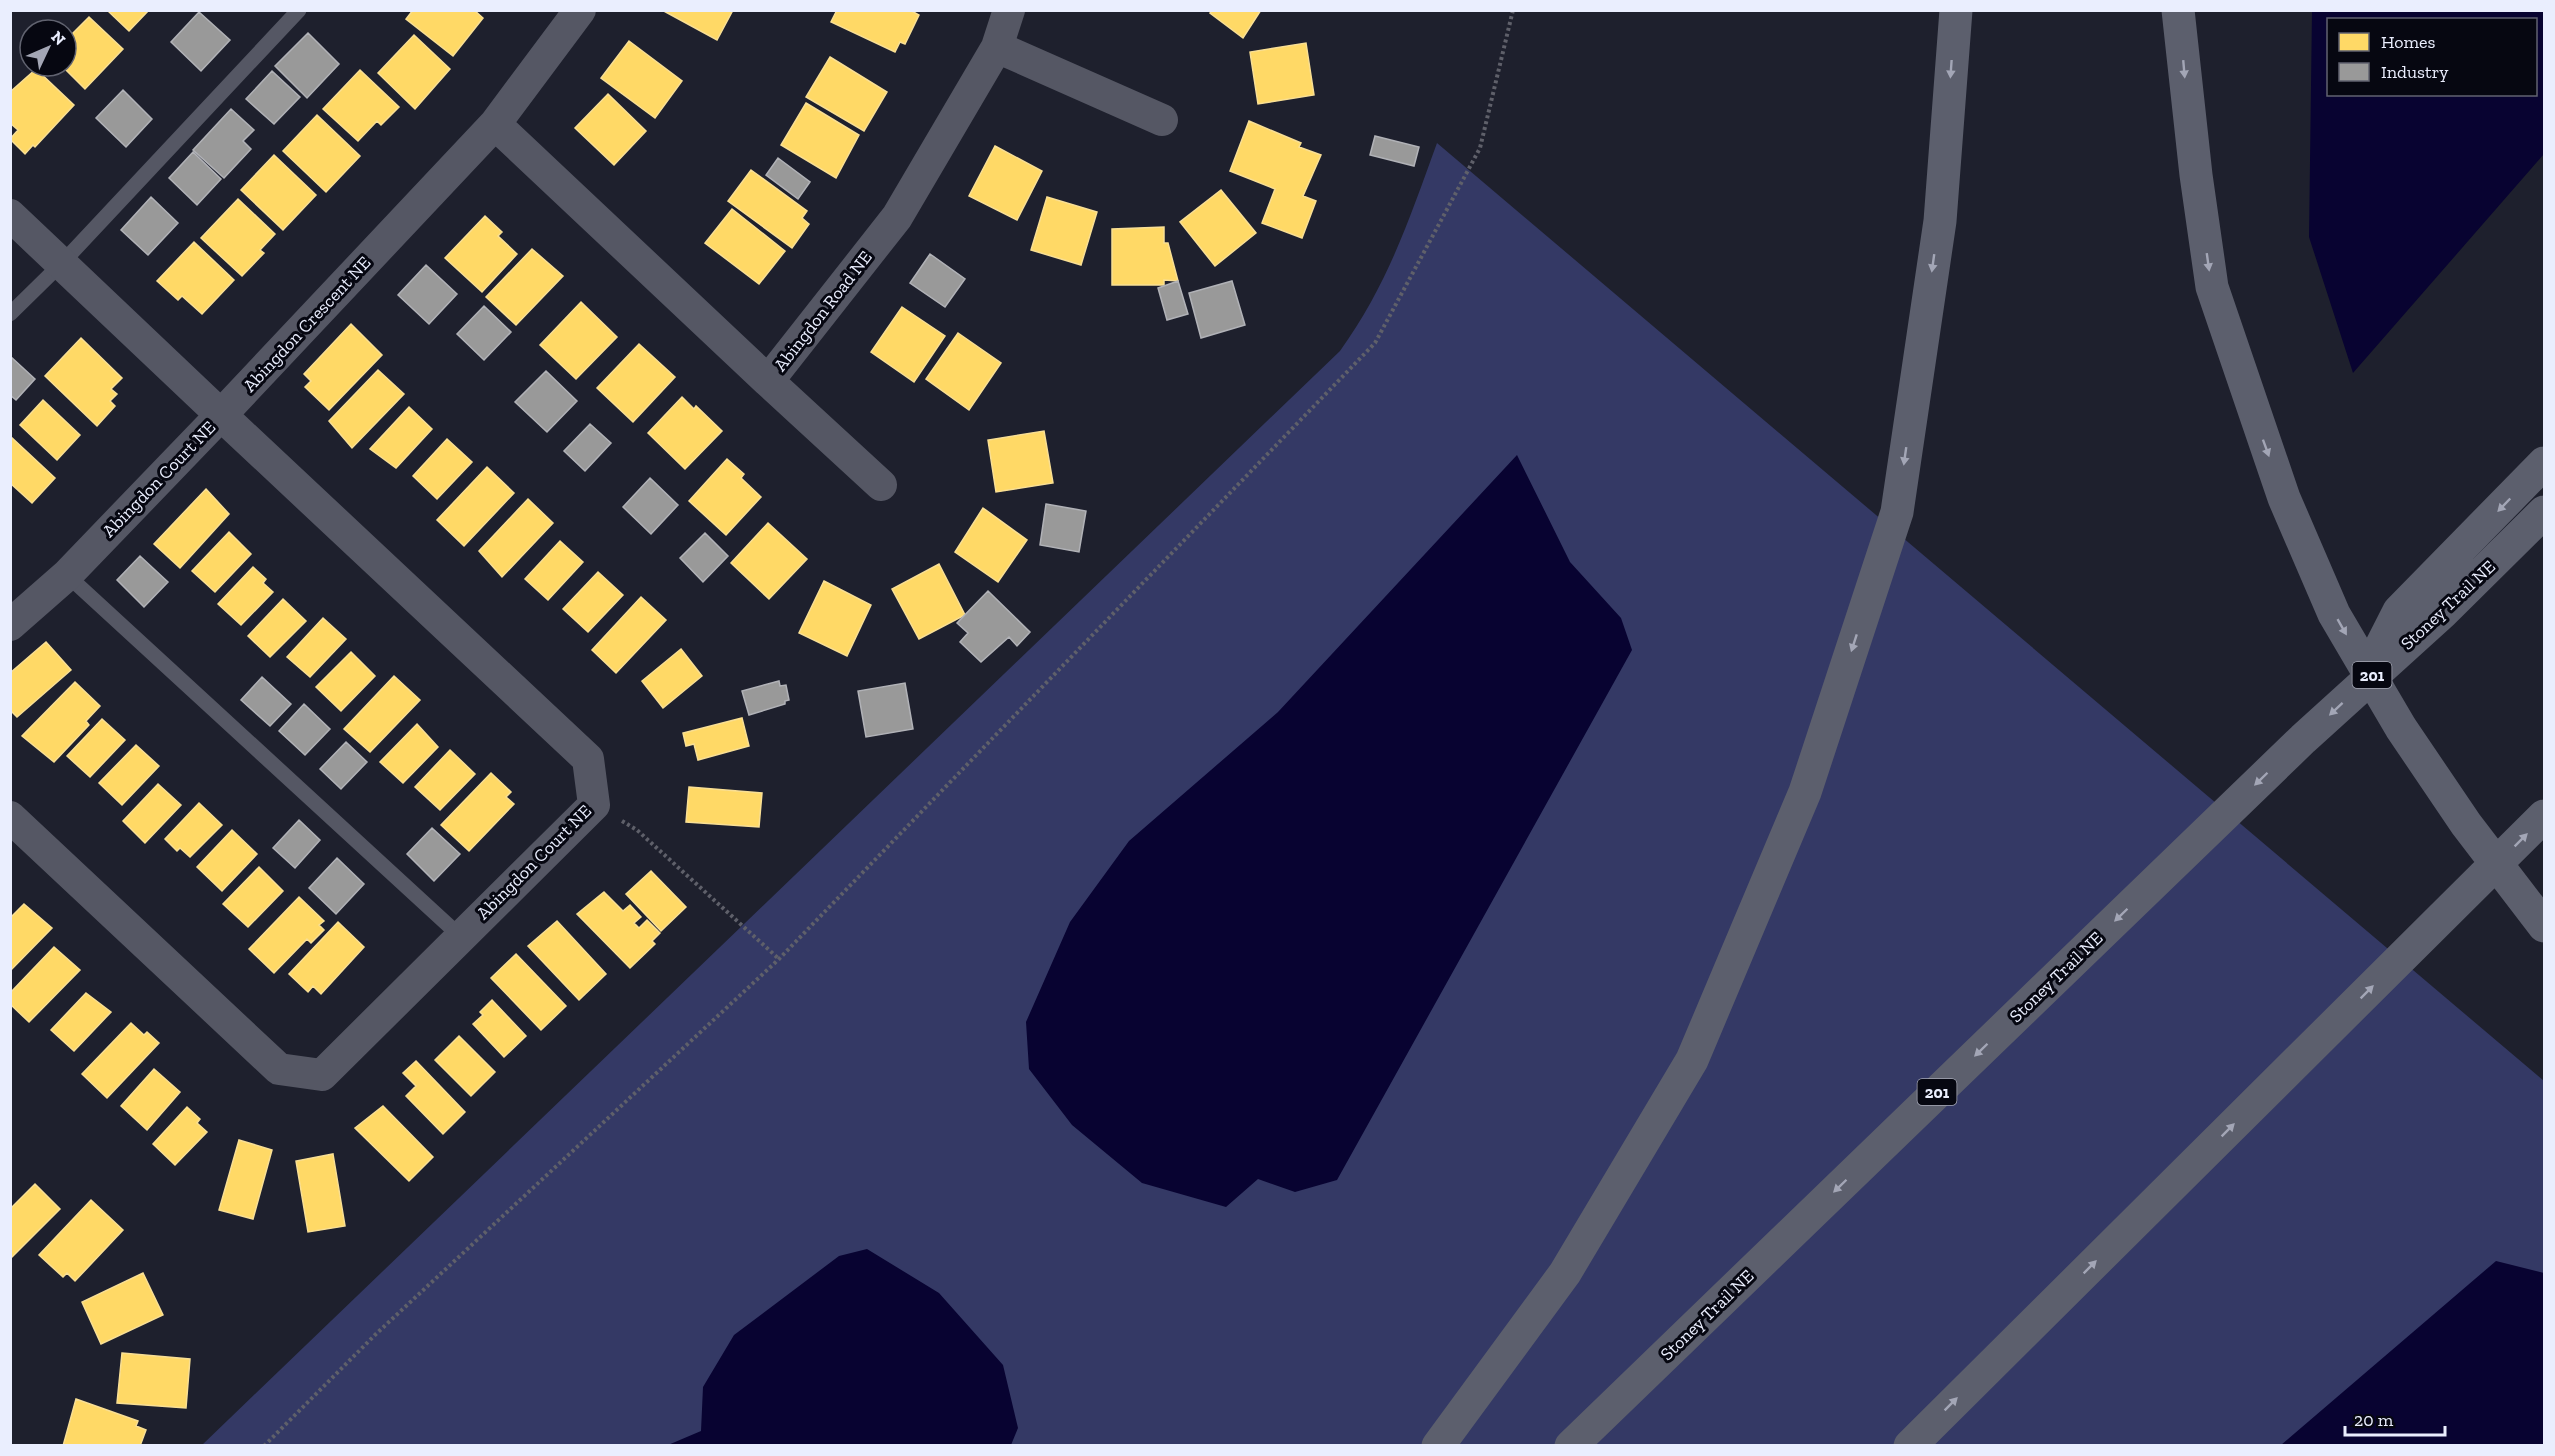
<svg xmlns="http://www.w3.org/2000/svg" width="2555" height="1456" viewBox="0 0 2555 1456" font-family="'Zilla Slab',serif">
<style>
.green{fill:#343965}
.water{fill:#080331;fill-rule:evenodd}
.homes{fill:#ffd966;stroke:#f9df94;stroke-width:1.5}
.industry{fill:#999;stroke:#b1b2b7;stroke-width:1.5}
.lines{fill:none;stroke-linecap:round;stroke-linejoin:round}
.path{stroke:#5f606a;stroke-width:4;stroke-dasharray:3 3;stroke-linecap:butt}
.lane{stroke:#555764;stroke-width:15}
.street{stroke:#555764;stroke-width:32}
.highway{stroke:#5c5f6d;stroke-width:33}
.oneway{fill:#a3a6b6}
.labels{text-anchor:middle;stroke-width:6;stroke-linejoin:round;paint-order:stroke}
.shield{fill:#060711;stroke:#a6a9b7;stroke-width:1.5}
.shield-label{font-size:16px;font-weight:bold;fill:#eaeefe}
.street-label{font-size:18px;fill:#eaeefe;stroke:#060711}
</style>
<rect width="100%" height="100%" fill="#1e202d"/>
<path class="green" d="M1437,143l1107,938v364l-2343,1 1139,-1095c48,-67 69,-131 97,-208z"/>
<path class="water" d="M2312,11h232v143l-191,219 -44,-136zM2328,20h208v74h-208z
M1517,455l53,107 51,56 11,32 -295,530 -42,12 -37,-13 -32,28 -84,-24 -70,-58 -43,-56 -3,-47 44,-100 59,-81 149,-129z
M867,1249l72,44 64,72 15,63 -7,17h-343l33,-14 2,-44 31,-52 105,-79z
M2496,1261l48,12v172h-263z"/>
<path class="homes" d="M107,10h42l-20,21z
M413,10h61l9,8 -30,38 -47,-37z
M662,10h71l-16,30z
M837,10h73l9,5 -14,29 -5,-2 -5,10 -64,-30z
M1212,10h49l-18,28 -33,-25z
M89,17l34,32 -38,40 -23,-23h4v-26z
M414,35l36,34 -35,40 -37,-36z
M629,41l53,40 -27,37 -54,-40z
M1306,43l8,52 -56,9 -8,-52z
M830,57l57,35 -23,39 -58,-34z
M36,69l38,36 -39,42 -2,-2 -8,9 -15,-15 8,-9 -8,-7v-31z
M360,70l39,37 -18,18 -4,-4 -19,20 -35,-32z
M608,94l38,37 -32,34 -39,-37z
M806,103l53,32 -23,43 -55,-33z
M317,115l43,41 -34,36 -43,-41z
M1249,121l52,22 -2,4 22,8 -18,41 13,5 -14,37 -40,-15 13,-34 -45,-18z
M995,146l47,25 -25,49 -48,-24z
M274,155l42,40 -33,35 -42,-40z
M751,170l56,41 -5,7 7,6 -17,24 -64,-47z
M1221,190l35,43 -41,33 -35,-44z
M1047,197l50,15 -16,53 -50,-15z
M238,199l37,35 -15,16 4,3 -22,23 -41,-38z
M732,209l53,42 -26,33 -54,-41z
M485,216l17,16 -4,4 19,18 -35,38 -37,-34z
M1164,227v16h4l10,38 -14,-1v5h-52v-56z
M194,242l40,38 -32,34 -20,-18 -4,4 -21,-19z
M532,249l31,27 -47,49 -30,-28z
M581,302l36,35 -41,42 -36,-34z
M902,307l43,29 -31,46 -43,-30z
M351,324l31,31 -53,55 -24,-23 6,-6 -7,-7z
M958,333l43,30 -32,47 -43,-31z
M81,338l41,40 -11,11 6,5 -7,7 5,5 -18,20 -52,-50z
M639,344l36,33 -42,45 -36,-34z
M378,370l26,24 -52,54 -23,-27z
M682,397l12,12 2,-3 26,25 -37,38 -37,-36z
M43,400l37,35 -23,25 -37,-35z
M409,407l23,22 -36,39 -26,-19z
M1044,431l9,52 -57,9 -8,-52z
M10,436l45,42 -23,25 -22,-20z
M447,439l25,23 -35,37 -24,-23z
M727,459l17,15 -3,4 20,19 -35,38 -37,-34z
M487,467l27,26 -50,53 -27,-26z
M206,489l23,25 -49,54 -26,-24z
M528,499l25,24 -51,54 -23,-26z
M983,508l44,32 -29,42 -43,-30z
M768,523l39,36 -38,40 -38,-36z
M229,532l22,22 -36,38 -23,-21z
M560,541l23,21 -35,38 -23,-21z
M939,564l26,51 -46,24 -27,-50z
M253,567l13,12 -3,4 10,9 -32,33 -23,-21z
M598,572l25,23 -35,37 -25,-23z
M824,581l47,24 -24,51 -48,-23z
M641,597l25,23 -50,53 -24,-23z
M283,599l23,22 -36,36 -22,-21z
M323,618l23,21 -36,38 -23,-20z
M46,642l25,28 -54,47 -7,-7v-37z
M681,649l21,27 -39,32 -21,-27z
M351,652l24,24 -34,35 -25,-24z
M394,676l26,24 -50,52 -26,-23z
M75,682l25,24 -14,15 3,4 -35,37 -32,-26z
M742,718l7,28 -51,14 -4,-16 -8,2 -3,-13z
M102,719l23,21 -35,37 -23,-21z
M417,724l21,23 -35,36 -23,-21z
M136,745l23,21 -37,39 -23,-22z
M450,750l25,24 -35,36 -25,-23z
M491,773l20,19 -5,5 8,7 -45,47 -28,-26z
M158,784l23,21 -36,38 -22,-22z
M689,787l73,6 -3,34 -73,-5z
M199,803l23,22 -32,32 -10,-9 -3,3 -12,-12z
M232,830l25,24 -35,37 -25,-24z
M259,867l24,24 -35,36 -25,-23z
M651,871l35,36 -25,24 -35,-37z
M604,892l19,19 7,-6 11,12 -7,6 5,5 8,-8 13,13 -8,8 3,3 -25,24 -53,-54z
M299,897l25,24 -5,4 5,5 -13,13 -4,-4 -33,34 -25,-24z
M24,904l28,24 -42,43v-53z
M557,921l49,53 -27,26 -51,-54z
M338,922l26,25 -43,47 -8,-8 -5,6 -19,-18z
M54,947l26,23 -51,52 -19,-18v-11z
M516,954l50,52 -25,24 -50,-52z
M86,993l25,19 -37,39 -23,-21z
M492,1000l34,36 -22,21 -31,-33 10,-9 -3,-3z
M131,1023l13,12 3,-3 12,11 -52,55 -25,-24z
M459,1036l36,36 -24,24 -36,-36z
M416,1061l49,51 -22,22 -37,-38 10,-10 -13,-13z
M154,1069l26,23 -33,38 -26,-24z
M383,1106l50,51 -24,24 -54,-53z
M187,1107l13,12 -3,4 10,9 -32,33 -22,-21z
M239,1140l33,10 -19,69 -34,-9z
M333,1154l12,72 -37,6 -12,-71z
M35,1184l25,25 -50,50v-50z
M91,1200l32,30 -48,51 -8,-8 -4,4 -24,-22z
M143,1273l20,42 -62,29 -19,-42z
M122,1353l68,6 -4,49 -69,-5z
M76,1399l62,22 -2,5 10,4 -6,16h-77z"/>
<path class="industry" d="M199,12l31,28 -29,31 -30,-29z
M308,33l31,31 -32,34 -32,-32z
M272,71l28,26 -26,27 -28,-25z
M123,90l29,29 -26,28 -30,-29z
M231,109l23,21 -11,11 8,8 -27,29 -31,-28z
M1375,136l44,11 -5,19 -44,-11z
M193,152l28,27 -24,26 -28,-27z
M778,158l32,24 -12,17 -32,-24z
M151,197l27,26 -30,32 -27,-25z
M930,254l35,25 -20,28 -35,-24z
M426,265l31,29 -28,30 -31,-29z
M1178,281l10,33 -21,6 -9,-32z
M1232,281l13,44 -44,13 -12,-45z
M484,306l27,26 -27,28 -27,-26z
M10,356l25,23 -19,21 -6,-5z
M546,371l31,30 -30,31 -32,-30z
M590,424l21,19 -26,28 -21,-20z
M650,478l28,27 -27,29 -28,-27z
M1046,504l40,7 -7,41 -39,-7z
M705,533l23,23 -25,26 -23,-24z
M140,556l28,26 -24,25 -27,-27z
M988,591l42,41 -13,14 -8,-9 -28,25 -21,-20 8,-9 -11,-10z
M262,677l29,27 -21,22 -29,-26z
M779,681l1,5 6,-1 3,15 -4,1v3l-36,11 -7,-24z
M905,683l8,46 -47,8 -8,-46z
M304,704l26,25 -25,26 -26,-24z
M346,742l21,20 -26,27 -21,-20z
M299,820l21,20 -25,28 -22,-20z
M432,828l28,26 -26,27 -27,-27z
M337,858l27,26 -28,30 -27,-26z"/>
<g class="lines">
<path class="path" d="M622,821l15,9 142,129
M264,1446l112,-112 403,-375 596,-616 105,-195 33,-138"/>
<path class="lane" d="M10,314l52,-51 237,-253
M67,575l393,361"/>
<path class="street" d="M997,47l165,73
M495,124l273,257 129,-164 100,-170 12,-37
M10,215l211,200 274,-291 85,-114
M768,381l113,104
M10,625l57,-50 154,-160 367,344 6,46 -272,270 -43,-6 -269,-252"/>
<path class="highway" d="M2178,10l18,165 16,112 72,211 50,116 67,114 65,96 78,102
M2370,668l29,-57 145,-148
M1438,1446l127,-173 127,-213 113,-268 92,-280 43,-291 16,-211
M1571,1446l732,-707 139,-126 102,-101
M1910,1446l634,-630"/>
</g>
<defs><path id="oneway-solid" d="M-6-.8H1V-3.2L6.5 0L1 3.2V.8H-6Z" transform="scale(1.5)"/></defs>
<g class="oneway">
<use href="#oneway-solid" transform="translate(1951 69) rotate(94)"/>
<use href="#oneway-solid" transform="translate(2184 69) rotate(85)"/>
<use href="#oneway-solid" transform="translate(2208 262) rotate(82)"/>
<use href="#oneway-solid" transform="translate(1933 263) rotate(98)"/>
<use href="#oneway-solid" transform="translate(2266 448) rotate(70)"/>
<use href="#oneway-solid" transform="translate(1905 456) rotate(98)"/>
<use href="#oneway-solid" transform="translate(2504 505) rotate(134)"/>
<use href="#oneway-solid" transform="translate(2342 627) rotate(60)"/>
<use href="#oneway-solid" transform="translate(1854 643) rotate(108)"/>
<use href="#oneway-solid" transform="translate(2336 709) rotate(137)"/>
<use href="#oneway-solid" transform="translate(2261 779) rotate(136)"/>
<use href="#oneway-solid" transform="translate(2521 840) rotate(-45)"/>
<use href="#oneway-solid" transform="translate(2121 915) rotate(136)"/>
<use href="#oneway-solid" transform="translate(2367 992) rotate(-45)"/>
<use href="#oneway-solid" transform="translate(1981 1050) rotate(136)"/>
<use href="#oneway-solid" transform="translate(2228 1130) rotate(-45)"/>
<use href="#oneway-solid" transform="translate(1840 1186) rotate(136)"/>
<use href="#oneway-solid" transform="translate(2090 1267) rotate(-45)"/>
<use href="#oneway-solid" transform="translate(1951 1404) rotate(-45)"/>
</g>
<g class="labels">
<g class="shield">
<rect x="2352.5" y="662" width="39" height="26" rx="4.5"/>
<rect x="1917.5" y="1079" width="39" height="26" rx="4.5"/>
</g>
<g class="shield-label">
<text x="2372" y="681">201</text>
<text x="1937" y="1098">201</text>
</g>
<g class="street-label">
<text transform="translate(823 311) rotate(-52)" y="6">Abingdon Road NE</text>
<text transform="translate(307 324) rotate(-47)" y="6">Abingdon Crescent NE</text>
<text transform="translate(159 479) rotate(-46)" y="6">Abingdon Court NE</text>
<text transform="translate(2448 605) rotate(-43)" y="6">Stoney Trail NE</text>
<text transform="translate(534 862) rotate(-45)" y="6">Abingdon Court NE</text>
<text transform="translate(2056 977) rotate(-44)" y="6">Stoney Trail NE</text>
<text transform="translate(1707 1315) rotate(-44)" y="6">Stoney Trail NE</text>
</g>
</g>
<rect width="2555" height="1456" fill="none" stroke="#eaeefe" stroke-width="24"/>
<rect x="2327" y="18" width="210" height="78" fill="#060711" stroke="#616370" stroke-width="1.5"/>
<rect x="2339" y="33" width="30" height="18" fill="#ffd966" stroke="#616370" stroke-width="1.5"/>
<text x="2381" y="48" font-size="18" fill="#eaeefe">Homes</text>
<rect x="2339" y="63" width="30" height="18" fill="#999999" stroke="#616370" stroke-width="1.5"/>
<text x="2381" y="78" font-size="18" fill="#eaeefe">Industry</text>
<g transform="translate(48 48) rotate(46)"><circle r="28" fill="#060711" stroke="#616370" stroke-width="1.5"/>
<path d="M0-4.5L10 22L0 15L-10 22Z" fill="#a3a6b5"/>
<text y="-9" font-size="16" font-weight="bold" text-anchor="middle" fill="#eaeefe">N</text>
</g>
<path d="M2345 1426v9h100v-9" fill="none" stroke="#eaeefe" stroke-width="3"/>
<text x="2354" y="1426" font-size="18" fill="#eaeefe" stroke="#060711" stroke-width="4.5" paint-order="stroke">20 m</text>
</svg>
